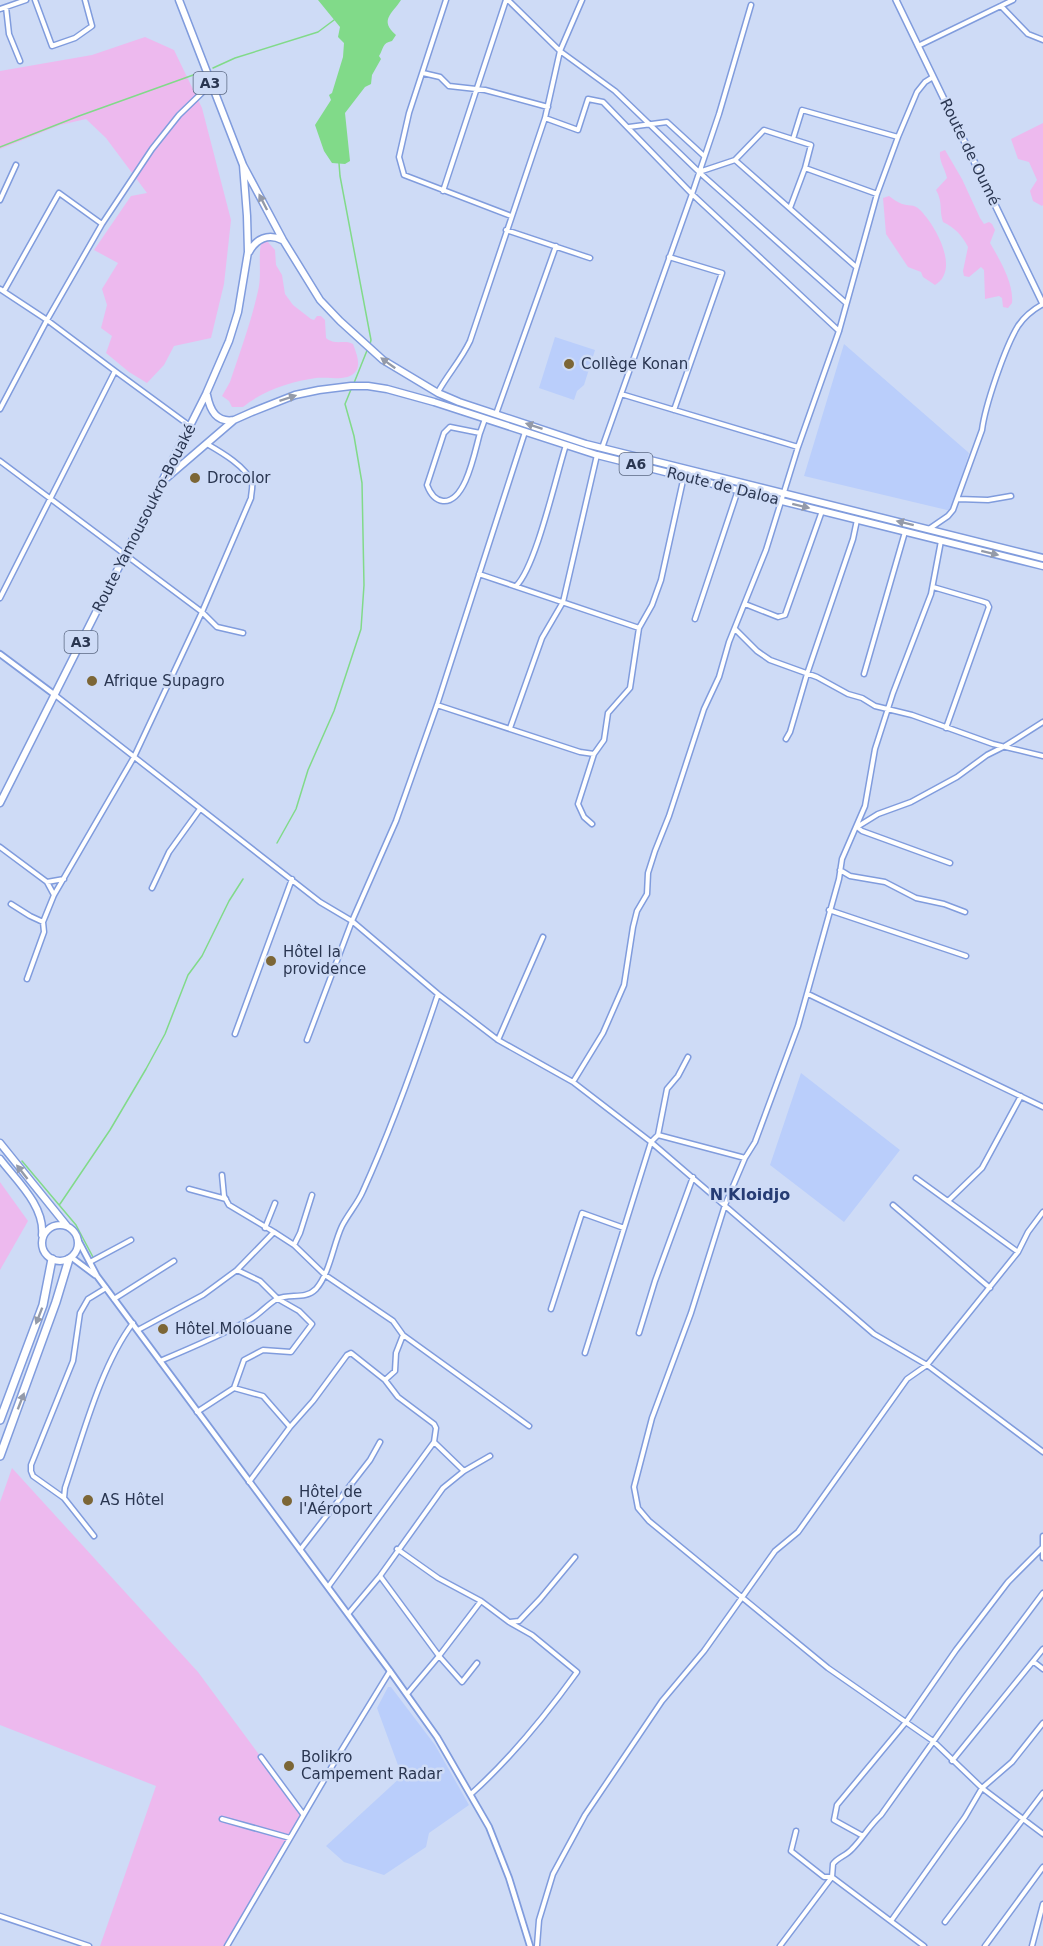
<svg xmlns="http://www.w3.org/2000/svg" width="1043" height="1946" viewBox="0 0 1043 1946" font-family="'DejaVu Sans',sans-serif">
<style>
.built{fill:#bacefb}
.green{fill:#edb9ee}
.water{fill:#81da89}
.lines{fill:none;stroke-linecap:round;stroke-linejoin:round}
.stream{stroke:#81da89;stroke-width:1.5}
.minor-casing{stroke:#809cdd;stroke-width:7}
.tertiary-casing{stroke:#809cdd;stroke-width:8}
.secondary-casing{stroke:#809cdd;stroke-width:8}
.trunk-casing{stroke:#809cdd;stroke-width:9}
.motorway-casing{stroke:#809cdd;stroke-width:10}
.minor{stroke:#fff;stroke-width:4}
.tertiary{stroke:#fff;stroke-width:4.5}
.secondary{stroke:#fff;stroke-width:5}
.trunk{stroke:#fff;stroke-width:6}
.motorway{stroke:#fff;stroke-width:7}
.oneway{fill:#949aa8}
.poi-dot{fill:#7c6636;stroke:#cedbf6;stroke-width:2}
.labels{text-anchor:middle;stroke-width:5;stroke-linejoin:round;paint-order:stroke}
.shield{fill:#cedbf6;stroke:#5b6882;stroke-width:1.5}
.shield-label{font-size:14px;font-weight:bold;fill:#2a3651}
.street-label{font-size:15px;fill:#2a3651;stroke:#cedbf6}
.poi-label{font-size:15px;fill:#2a3651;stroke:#cedbf6;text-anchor:start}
.neighbourhood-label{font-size:16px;font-weight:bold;fill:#263c74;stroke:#cedbf6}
</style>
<rect width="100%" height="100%" fill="#cedbf6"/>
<path class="built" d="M555,337l40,13 -11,35 -7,6 -3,9 -35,-12z
M844,344l125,109 -17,56 -5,1 -143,-34z
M801,1073l99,77 -56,72 -74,-57z
M388,1687h3l44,58 34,60 -40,28 -3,14 -42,28 -40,-13 -18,-16 76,-70 -25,-68z"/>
<path class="green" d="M145,37l29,13 28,58 29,112 -7,64 -13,54 -37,8 -10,19 -17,18 -18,-11 -23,-19 6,-17 -11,-8 6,-23 -5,-16 16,-26 -24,-13 37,-54 16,-3 -41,-55 -20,-19 -26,6 -60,24v-78l92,-16z
M1043,123v82l-1,1 -9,-5 -3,-10 7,-11 -8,-18 -11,-3 -7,-20z
M945,150l17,29 18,39 4,6 5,-2 3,2 3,6 -5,13c10,17 24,41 22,60l-4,5 -5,-1 -1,-9 -3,-2 -14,3 -1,-29 -3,-3 -12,10 -5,-1 -1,-5 5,-24c-6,-12 -13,-19 -25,-25 -4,-12 0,-20 -7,-32l11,-12c-2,-10 -8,-16 -7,-26z
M889,196c4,3 8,6 13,8 6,2 12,0 17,5 16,15 42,61 16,76l-12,-8 -2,-5 -13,-5 -22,-33 -3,-36z
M267,241l8,9 1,15 6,10 3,19 8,11 18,14 3,1 3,-4h4l4,4 1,18c10,8 17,1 27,6 3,8 8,20 3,27 -7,11 -28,6 -40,7 -24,3 -54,13 -73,29h-11l-3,-6 -7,-5 8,-14c10,-30 21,-60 28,-91 4,-16 0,-32 3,-48z
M0,1182l28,39 -28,49z
M12,1468l186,204 105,142 -13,23 -81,-24 80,25 -63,108h-126l56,-160 -156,-61v-223z"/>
<path class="water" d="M318,0h83c-9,14 -22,20 -5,35l-4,6c-10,2 -8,7 -13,15l2,3 -9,16 -1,9 -6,3 -20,26 5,48 -5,3 -13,-1 -8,-12 -9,-26 16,-25 -2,-5 3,-2 11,-36 1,-14 -6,-6 2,-10z"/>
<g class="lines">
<path class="stream" d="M213,68l22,-10 83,-26 16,-12
M0,147l79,-31 117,-42
M339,163l1,13 31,164 -1,4
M354,383l14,-35
M277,843l19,-34 12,-39 26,-59 27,-82 3,-44 -2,-102 -8,-47 -9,-32 7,-17
M22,1161l54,64 18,34
M60,1204l50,-74 36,-61 19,-35 23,-59 14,-19 27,-55 14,-22"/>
<g class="minor-casing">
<path id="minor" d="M35,0l17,46 23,-8 17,-12 -7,-26
M446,0l-37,113 -10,44 5,18 107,41
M508,0l52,51 55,40 84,81 147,131
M1001,6l27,28 15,6
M6,7l3,27 11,27
M0,9l26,-9
M918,46l95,-46
M423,73l17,4 9,9 36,4 63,17
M545,118l33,12 10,-31 15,3 89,92 147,137
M629,127l38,-5 37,34
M793,139l9,-29 96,27
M735,160l120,106
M805,168l72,26
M699,172l36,-12 29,-30 47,15 -6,23 -15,40
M443,191l63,-191
M0,200l16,-35
M506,230l84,28
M669,257l53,16 -48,137
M0,289l47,31 68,51 -115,227
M4,291l55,-98 43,31
M115,371l75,55
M438,392c10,-18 23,-32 32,-51l75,-223 15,-67 22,-51
M621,394l177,53
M0,409l47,-89 55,-96 50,-75 27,-34 31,-30
M496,414l60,-168
M480,433c-5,17 -14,70 -37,68 -9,-1 -13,-8 -16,-16l17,-52 6,-6 30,6 5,-14
M602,448l90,-254 27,-80 32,-109
M0,461l202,151 15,15 26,6
M958,499l30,1 23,-4
M929,529l19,-13 5,-6 29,-80c3,-24 23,-83 36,-104 6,-9 16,-17 25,-22
M941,541l-10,53 -38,99 -18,56 -10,57 -23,53 -3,20 -41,147 -43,116 -10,16 -20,47 -34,108 -39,105 -18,69 4,21 11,13 179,147 105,73 49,47 61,46
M479,574l160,54
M516,586c20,-19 40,-110 50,-141
M933,587l48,14 6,2 2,4 -43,121
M745,604l33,13 7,-2 37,-104
M695,619l43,-129
M735,629l22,22 13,9 47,17 31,17 14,4 13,8 37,9 81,29 50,12
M864,674l41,-142
M55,695l265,207 32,19 86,73 60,46 75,42 78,60 223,192 53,31 116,87
M437,705l143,47 14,2 10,-14 4,-27 22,-25 9,-60 13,-23 9,-25 23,-104
M510,728l32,-90 21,-36 34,-147
M786,739l4,-7 17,-58 46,-135 4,-19
M592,824l-8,-7 -6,-13 16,-50
M0,847l47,35 7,13
M950,863l-88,-32 -5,-4 21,-13 33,-12 46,-25 30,-22 18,-9 38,-24
M840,870l10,6 35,6 31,16 28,6 21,8
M47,882l17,-3
M152,888l17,-36 31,-43
M11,904l19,12 13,6
M829,910l137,46
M27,979l17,-47 -1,-10 11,-27 80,-138 68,-145 49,-114c0,-4 2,-11 1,-15 -5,-16 -31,-31 -45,-39
M808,994l235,113
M235,1034l57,-155
M307,1040l45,-119 44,-100 41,-116 88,-273
M498,1040l45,-103
M573,1082l30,-49 21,-48 9,-58 4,-16 10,-17 1,-21 7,-22 14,-35 35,-107 15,-32 10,-35 37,-92 32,-103 41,-116 38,-137 21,-57 19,-45 8,-10 8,-5
M658,1135l87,23
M222,1175l2,21 5,9 45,27
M916,1178l102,74
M189,1189l37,10
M948,1201l34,-33 39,-72
M893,1205l97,83
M265,1228l10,-25
M294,1245l6,-12 12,-38
M90,1262l41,-22
M237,1270l37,-38 20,13 31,30 68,46 10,14 126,91
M114,1299l60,-38
M551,1309l31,-96 42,15
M138,1330l65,-35 34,-25 23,11 18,18 21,12 13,13 -21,28 -28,-2 -19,10 -10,28
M639,1333l16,-52 38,-104
M585,1353l66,-211 7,-7 9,-46 11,-13 10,-19
M160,1361c31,-13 62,-26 91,-42 10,-6 17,-15 26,-20 13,-6 28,1 39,-10 14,-16 17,-44 26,-63 6,-12 16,-23 21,-35 29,-64 53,-131 75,-197
M385,1380l10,-9 1,-18 7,-18
M197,1412l37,-24 29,8 27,31
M434,1442l30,29
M249,1482l41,-55 23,-26 34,-46 4,-2 34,27 13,17 36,27 2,4 -2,14 -106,145
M64,1498l-31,-22 -2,-5v-6l42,-104 7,-48 8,-14 18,-11
M94,1536l-30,-38 1,-10c17,-50 36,-123 68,-165
M1043,1536v22
M397,1549l41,29 43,23 28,21 23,13 45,37c-31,43 -66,86 -106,122
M300,1550l70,-90 10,-18
M380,1576l59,80 23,26 15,-19
M348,1614l32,-38 63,-88 21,-17 26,-15
M510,1622l9,-1 21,-22 35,-42
M1034,1662l9,7
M407,1694l32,-38 42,-55
M261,1757l42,57
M952,1761l91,-112
M222,1819l68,19
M796,1831l-5,20 33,26h8l92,69
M863,1836l-29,-16 3,-15 69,-83 50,-72 52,-68 34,-34
M0,1916l89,30
M891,1921l74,-104 17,-29 30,-26 31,-39
M945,1922l98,-129
M227,1946l114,-195 49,-80
M537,1946l2,-26 14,-46 32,-59 77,-114 42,-50 71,-100 23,-19 109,-153 20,-14 91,-113 10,-20 15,-20
M780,1946l52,-69 1,-13c5,-7 13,-8 19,-15 11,-11 17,-23 29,-34l84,-118 78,-104
M985,1946l58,-79
M1032,1946l11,-42"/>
</g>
<g class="tertiary-casing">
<path id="tertiary" d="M0,654l55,41
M77,1238l20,38 9,12 284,383 47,66 52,90 20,51 21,68
M71,1257l24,18"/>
</g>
<g class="secondary-casing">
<path id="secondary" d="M896,0l147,304"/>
</g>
<g class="trunk-casing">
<path id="trunk" d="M243,165l40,75 37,60 20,21 43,39 55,33 21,9 127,42 457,114
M249,252c7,-13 19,-19 33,-12
M207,395c3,15 9,28 27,25
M163,481l71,-61 18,-8 43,-17 24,-5 32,-4h17l19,3 47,13 163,53 446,111
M0,803l206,-409 23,-53 9,-29 10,-60 -1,-36 -4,-51 -64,-165
M0,1143l67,83
M0,1159c16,21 45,47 42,76
M42 1243a18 18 0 1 1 36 0a18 18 0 1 1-36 0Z"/>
</g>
<g class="motorway-casing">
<path id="motorway" d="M0,1420l43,-115 9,-46
M0,1456l56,-154 13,-43"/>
</g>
<use href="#minor" class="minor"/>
<use href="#tertiary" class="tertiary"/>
<use href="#secondary" class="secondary"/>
<use href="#trunk" class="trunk"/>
<use href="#motorway" class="motorway"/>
</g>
<defs><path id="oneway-solid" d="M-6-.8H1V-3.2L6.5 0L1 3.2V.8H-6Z" transform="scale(1.5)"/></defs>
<g class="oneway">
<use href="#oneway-solid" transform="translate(263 202) rotate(-117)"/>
<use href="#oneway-solid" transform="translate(388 363) rotate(-144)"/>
<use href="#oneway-solid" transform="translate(288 398) rotate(-18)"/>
<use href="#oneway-solid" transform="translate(534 426) rotate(-162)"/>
<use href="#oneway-solid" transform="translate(801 506) rotate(14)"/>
<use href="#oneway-solid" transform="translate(905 523) rotate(-166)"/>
<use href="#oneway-solid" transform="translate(990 553) rotate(14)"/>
<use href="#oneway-solid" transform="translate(22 1172) rotate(-128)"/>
<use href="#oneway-solid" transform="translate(39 1316) rotate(111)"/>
<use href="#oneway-solid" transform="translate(21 1401) rotate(-69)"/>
</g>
<g class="poi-dot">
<circle cx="569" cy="364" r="6"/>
<circle cx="195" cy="478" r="6"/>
<circle cx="92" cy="681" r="6"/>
<circle cx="271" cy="961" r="6"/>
<circle cx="163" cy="1329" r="6"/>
<circle cx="88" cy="1500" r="6"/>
<circle cx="287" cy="1501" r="6"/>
<circle cx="289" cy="1766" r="6"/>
</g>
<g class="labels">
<g class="shield">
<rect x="193.5" y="72" width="33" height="22" rx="4.5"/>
<rect x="619.5" y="453" width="33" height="22" rx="4.5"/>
<rect x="64.5" y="631" width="33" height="22" rx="4.5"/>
</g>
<g class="shield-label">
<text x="210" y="88">A3</text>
<text x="636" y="469">A6</text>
<text x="81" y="647">A3</text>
</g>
<g class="street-label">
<text transform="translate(970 152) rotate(64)" y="5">Route de Oumé</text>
<text transform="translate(723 486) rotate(14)" y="5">Route de Daloa</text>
<text transform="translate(144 518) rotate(-63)" y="5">Route Yamousoukro-Bouaké</text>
</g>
<g class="poi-label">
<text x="581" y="369">Collège Konan</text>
<text x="207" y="483">Drocolor</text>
<text x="104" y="686">Afrique Supagro</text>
<text x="283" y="957">Hôtel la<tspan x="283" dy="17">providence</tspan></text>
<text x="175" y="1334">Hôtel Molouane</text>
<text x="299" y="1497">Hôtel de<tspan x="299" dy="17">l'Aéroport</tspan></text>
<text x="100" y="1505">AS Hôtel</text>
<text x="301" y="1762">Bolikro<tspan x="301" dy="17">Campement Radar</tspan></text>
</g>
<g class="neighbourhood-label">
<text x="750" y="1200">N'Kloidjo</text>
</g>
</g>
</svg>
